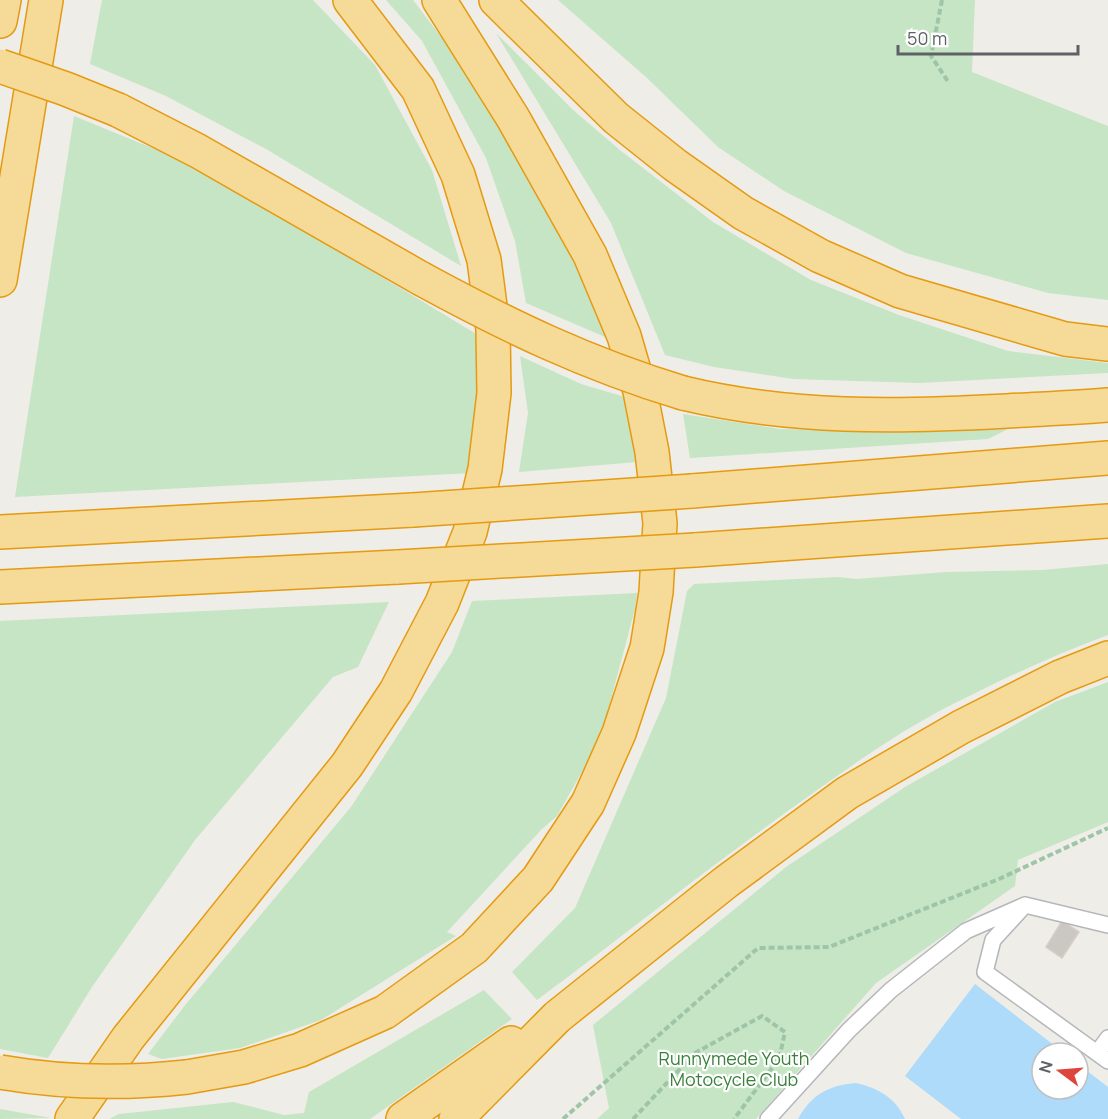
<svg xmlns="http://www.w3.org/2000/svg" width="1108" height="1119" viewBox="0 0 1108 1119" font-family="Manrope,sans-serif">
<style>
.green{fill:#c6e5c5}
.water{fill:#addbf9}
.building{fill:#cbc8c4;stroke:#d4cfc5;stroke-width:1.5}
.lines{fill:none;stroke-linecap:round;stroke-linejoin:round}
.lane-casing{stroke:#b4b7ba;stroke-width:18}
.highway-casing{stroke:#e59a11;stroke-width:36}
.path{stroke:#9ec5a8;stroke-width:4;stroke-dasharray:6 3;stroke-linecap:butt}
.lane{stroke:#fff;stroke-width:15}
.highway{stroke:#f5da98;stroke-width:33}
.highway-bridge-casing{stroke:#e59a11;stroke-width:36;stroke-linecap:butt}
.highway-bridge{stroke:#f5da98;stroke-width:33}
.labels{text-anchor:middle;stroke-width:4.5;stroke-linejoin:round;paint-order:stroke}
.park-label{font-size:18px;fill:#3b803c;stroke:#fff}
</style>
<rect width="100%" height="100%" fill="#efede7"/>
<path class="green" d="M102,0h211l62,65 57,105 29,96 -195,-117 -100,-53 -76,-32z
M386,0h27l45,59 75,114 79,167 -86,-37 -11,-62 -29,-83 -64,-117z
M558,0h417l-3,72 136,54v174l-60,-7 -142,-40 -122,-62 -66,-44 -71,-69z
M496,33l76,76 49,42 92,71 98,58 88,35 109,36 100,12v10l-189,10 -126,-4 -79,-12 -49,-12 -54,-132z
M74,116l110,45 145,84 149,90 -1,90 -5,48 -457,24z
M520,356l61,28 44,13 12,65 -118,10 9,-59z
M683,414l97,15 126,3 104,-4 -22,11 -298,19z
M1108,564v71c-54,20 -106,44 -157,70 -51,26 -99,60 -145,93 -92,65 -179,135 -269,202l-25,-28 63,-64 91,-210 21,-107 7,-7 144,-7 18,2 90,-7 96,-2z
M637,593l-2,16 -35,131 -43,76 -16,14 -94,102 9,4 -135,84 -81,28 -78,11 -14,-5 38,-50 165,-197 101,-155 20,-51z
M389,602l-31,65 -25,10 -138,163 -103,147 -44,71 -48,-9v-428z
M1108,682v140l-90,38 -3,26 -139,97 -120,136h-159l12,-11 -16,-83 193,-158 119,-80 150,-85z
M484,990l28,29 -142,100h-261l10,-5 114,-12 51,13 20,-2 5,-21z
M0,1109l51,9 -51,1z"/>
<path class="water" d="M975,984l89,69h-22v36h36v-25l30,23v32h-147l-56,-43z
M856,1083c22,5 40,15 49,36h-107c13,-24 31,-34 58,-36z"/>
<path class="building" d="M1062,921l17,11 -17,26 -16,-11z"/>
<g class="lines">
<g class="lane-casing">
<path id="lane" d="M1108,925l-83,-20 -32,35 -8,32 123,89
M1097,1053l11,-15
M768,1119l81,-89 42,-40 75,-59 59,-26"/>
</g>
<g class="highway-casing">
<path id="highway" d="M496,0l120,118 59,47 68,48 77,43 80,35 165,48 43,5
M0,21l4,-21
M118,110l80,41 222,127
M0,280l46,-280
M683,393c108,26 214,24 324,18 34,-2 68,-3 101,-6
M692,491l416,-33
M0,532l413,-22
M695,550l413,-29
M0,587l398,-20
M187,1077l57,-10 56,-17 85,-38 89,-64 64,-69 50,-76 31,-70 28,-85 9,-56 4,-69 -8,-71 -12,-61 -16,-55 -34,-81 -77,-137 -74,-118
M72,1119l56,-81 219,-273 49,-74 46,-88 28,-71 15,-63 9,-76 -1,-64 -9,-69 -26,-85 -40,-86 -68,-89
M403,1119l108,-76
M456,1119l101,-102 169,-135 121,-89 114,-66 99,-50 48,-19"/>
</g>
<path class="path" d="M942,0l-11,56 18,27
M563,1119l195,-171 71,-1 170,-68 109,-51
M633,1119l62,-66 67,-37 23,16 -6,27 -45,60"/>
<use href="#lane" class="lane"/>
<use href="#highway" class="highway"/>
<g class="highway-bridge-casing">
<path id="highway-bridge" d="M0,66l66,23 52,21
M420,278c88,48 167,86 263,115
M413,510l279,-19
M398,567l297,-17
M0,1072c63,11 123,12 187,5"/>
</g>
<use href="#highway-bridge" class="highway-bridge"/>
</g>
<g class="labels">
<g class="park-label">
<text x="734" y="1065">Runnymede Youth<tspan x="734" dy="21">Motocycle Club</tspan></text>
</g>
</g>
<g transform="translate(1060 1071) rotate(286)"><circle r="28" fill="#ffffff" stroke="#bfc0c2" stroke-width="1.5"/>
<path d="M0-4.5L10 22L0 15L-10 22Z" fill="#dd453f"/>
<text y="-9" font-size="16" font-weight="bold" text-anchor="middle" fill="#5e6266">N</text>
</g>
<path d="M898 45v9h180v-9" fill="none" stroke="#5e6266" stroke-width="3"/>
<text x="907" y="45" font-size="18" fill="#5e6266" stroke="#ffffff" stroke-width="4.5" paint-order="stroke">50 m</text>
</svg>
